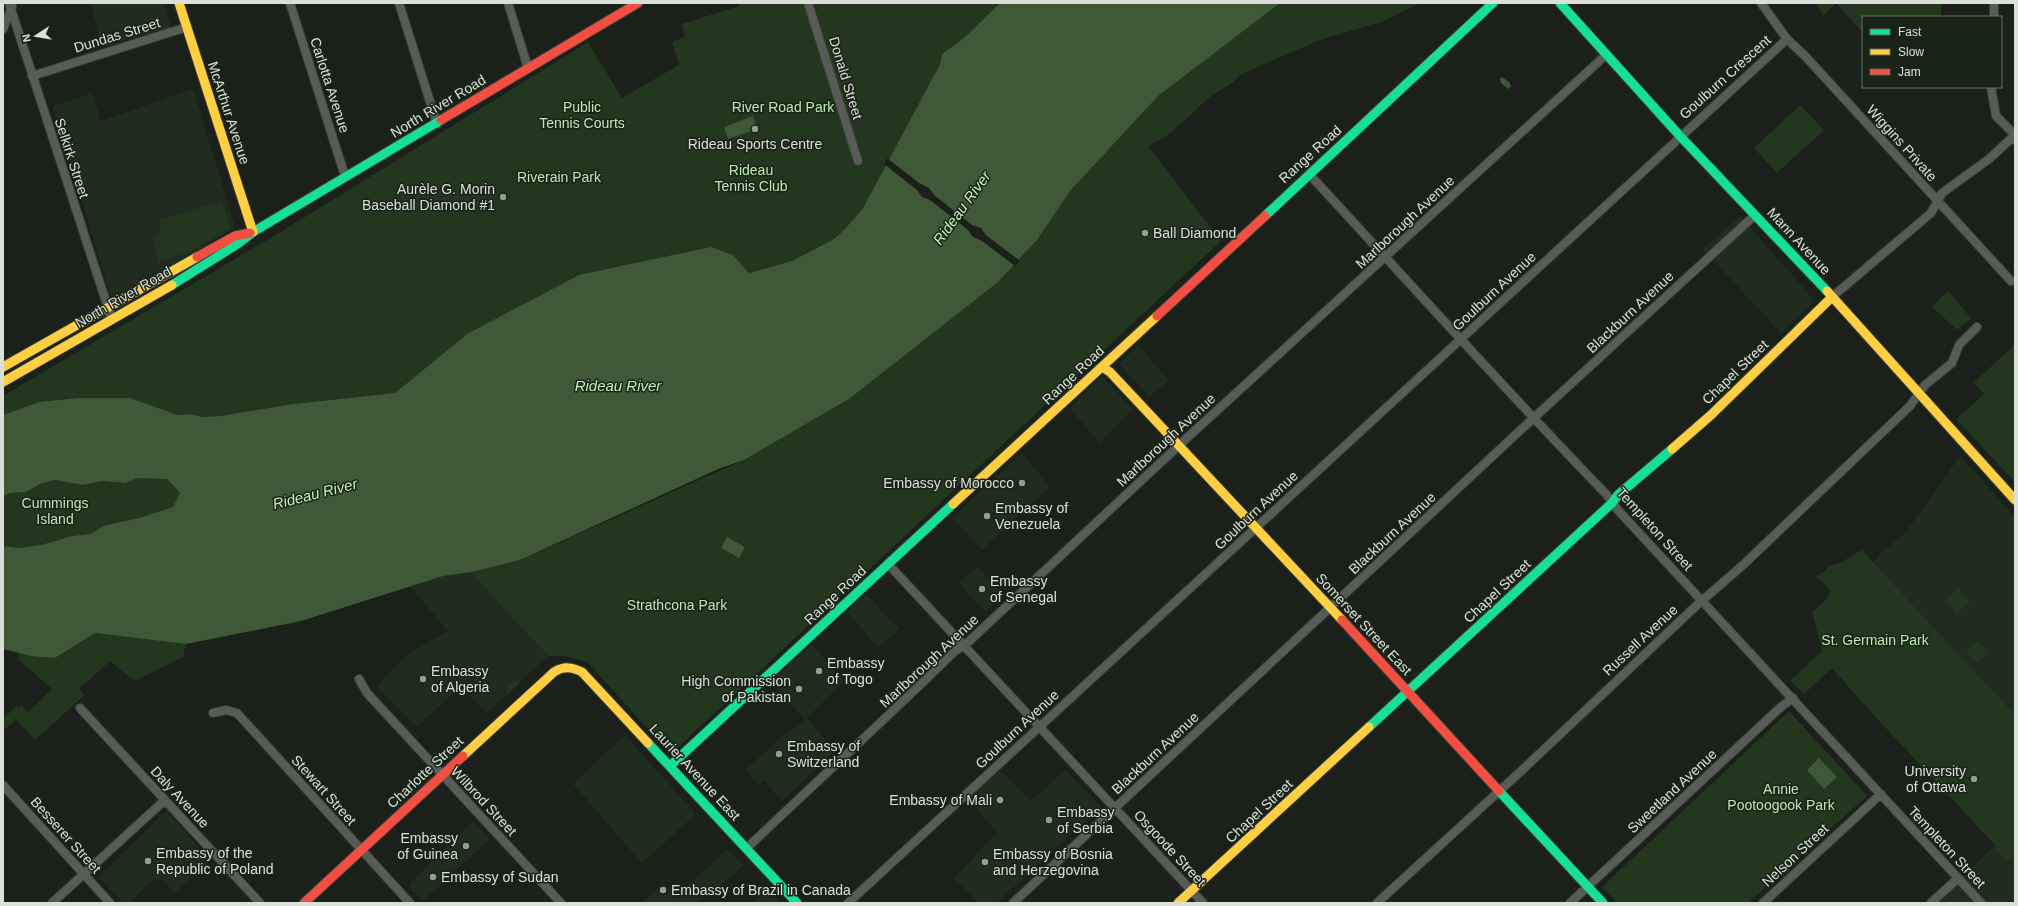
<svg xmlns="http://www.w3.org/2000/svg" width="2018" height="906" viewBox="0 0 2018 906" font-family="Arial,sans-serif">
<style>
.built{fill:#202c1d}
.green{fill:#23361e}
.water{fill:#3f5838}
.pier{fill:#1b201b}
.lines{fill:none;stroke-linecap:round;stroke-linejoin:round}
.street-casing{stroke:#383d38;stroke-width:10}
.fast-casing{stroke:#383d38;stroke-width:11}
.slow-casing{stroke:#383d38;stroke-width:11}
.jam-casing{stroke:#383d38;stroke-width:11}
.street{stroke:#575c56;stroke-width:8}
.fast{stroke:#16e098;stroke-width:9}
.slow{stroke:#ffcf43;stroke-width:9}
.jam{stroke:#f24e42;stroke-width:9}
.poi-dot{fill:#979d96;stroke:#1a2318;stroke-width:1.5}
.labels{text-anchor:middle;stroke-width:3;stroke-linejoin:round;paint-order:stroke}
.street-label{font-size:14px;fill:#dae0d8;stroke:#1a2318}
.park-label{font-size:14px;fill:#bbeaaf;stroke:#1a2318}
.poi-label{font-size:14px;fill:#dae0d8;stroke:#1a2318;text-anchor:start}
.water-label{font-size:15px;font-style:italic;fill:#c3f2b6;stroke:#1a2318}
</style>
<rect width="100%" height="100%" fill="#1b201b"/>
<path class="built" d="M90,3h74l7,24 -68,20z
M193,89l41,134 -1,6 -121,71 -59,-194 39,-13 9,28z
M1740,216l75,85 -34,32 -78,-84z
M1138,345l31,36 -20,16 -30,-33z
M1102,376l31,33 -34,34 -29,-35z
M1022,453l28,34 -68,63 -30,-32z
M1960,456l55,61v386h-79l59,-58 -124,-133 76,-69 -73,-81 8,-10 24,-20z
M978,566l26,30 -19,16 -26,-29z
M472,572l35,41 41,43 -61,57 -26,-26 -45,40 -39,-41 32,-33 39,-22 -38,-44 33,-11z
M866,594l33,35 -21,19 -31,-36z
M812,644l32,37 -37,37 28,33 -53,50 -18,-21 -5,5 -13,-15 34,-32 25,-18 -33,-39z
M625,735l71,79 -54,49 -69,-79z
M1000,770l31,31 34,-31 36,37 -104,96h-19l-24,-25 43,-45 -28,-34z
M166,811l45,49 -36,33 -13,-14 -4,3 -4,-3 -25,24h-6l-24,-26z
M473,821l17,18 -67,62 -15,-16z
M728,849l16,16 -35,31 -6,1 -5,6h-56l21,-20 13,13z
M767,889l13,14h-28z"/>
<path class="green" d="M739,3h261l-36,35 -22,16 -2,10 -77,144 -18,21 -11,10 -42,22 -43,12 -16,-18 -266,79 -72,59 -102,11 -73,12 -16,1 -15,-3 -11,1 -48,-17 -91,4 -36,13v-19l276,-163 309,-191 34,56 57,-33 -7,-23 13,-5 -3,-13 57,-18z
M1280,3h140l-36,18 -67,20 -75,33 -10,9 -21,13 -46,42 -11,4 -5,5 72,94 -550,513 -83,-91 -23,-7h-17l-41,-43 -35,-41 48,-12 224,-100 105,-61 148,-116 40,-43 34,-50 61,-67 6,-11 43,-37z
M1816,3h125v14h-78v16l-27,-30 -13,13z
M1800,105l24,25 -47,43 -23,-25z
M222,201l9,27 -50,29 -1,-3 -21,7 -7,-23 3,-1 6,-10 -2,-7z
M1948,291l23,27 -14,12 -25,-23z
M2015,345v137l-59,-63 28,-25 -10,-12z
M138,478l29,1 13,13 -6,15 -35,11 -33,7 -16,9 -18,2 -31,9 -23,3 -15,-2v-50l7,-3 16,-1 14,-8 15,-4 28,5 19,-4 23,2z
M1862,550l153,165v140l-9,7 -12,-15 1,-2 -124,-133 -39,-44 -28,26 -14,-13 32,-30 -10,-39 15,-13 4,-9 -15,-14 9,-5 5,-6 10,-2z
M1958,588l12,13 -13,13 -12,-14z
M95,633l91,11 -3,13 -49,24 -24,-20 -31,28 6,6 -50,45 -19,-20 -13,11v-12l13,-13 2,2 3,-3 7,7 24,-23 -33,-29 -1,-7 37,5z
M1978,641l11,11 -12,11 -11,-11z
M518,680l3,2 -14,13v-8l5,-5z
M1789,711l78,85 -119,107h-131l-15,-16z"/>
<path class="water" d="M1000,3h280l-122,93 -87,94 -34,50 -40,43 -148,116 -105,61 -26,9 -198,91 -48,12 -29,4 -142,45 -115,23 -91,-11 -40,25 -24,-2 -28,-7v-103l15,2 23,-3 31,-9 18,-2 16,-9 33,-7 34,-11 7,-14 -13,-14 -29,-1 -13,5 -23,-2 -19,4 -28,-5 -15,4 -14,8 -16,1 -7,3v-81l36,-13 40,-4h51l48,17 10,-1 16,3 16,-1 73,-12 102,-11 72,-59 112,-59 132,-28 22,8 16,18 43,-12 42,-22 11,-10 18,-21 77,-144 2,-10 22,-16z
M1502,77l8,6 1,3 -3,3 -7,-6 -1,-4z
M753,116l4,13 -29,10 -4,-12z
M727,537l18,10 -6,11 -18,-10z
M1819,758l18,19 -13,12 -17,-19z"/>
<path class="pier" d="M887,158l32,25 10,5 5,7 38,30 9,3 5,7 34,26 -5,5 -33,-25 -9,-4 -5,-7 -38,-30 -8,-3 -5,-7 -33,-26z"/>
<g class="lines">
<g class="street-casing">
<path id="street" d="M9,3l103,317
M290,3l55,173
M399,3l38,121
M508,3l20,65
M808,3l50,158
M1761,3l26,36 19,18 205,224
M1994,17v-14
M3,29l9,-22
M32,76l155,-49
M1991,87l5,29 19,19v5
M1309,174c99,107 196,216 298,321l10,14 364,394
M1832,297l99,-84 11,-20 47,-34 26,-24
M889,565l314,338
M359,679l8,14 194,210
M80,708l180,195
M213,713l13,-3 11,3 173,190
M3,785l107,118
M747,848c69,-66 140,-130 208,-197l10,-6 223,-208 419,-383
M52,903l113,-103
M848,903l939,-864
M1013,903l513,-478 229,-210
M1377,903l142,-130 178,-168 46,-40 167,-159 15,-21 27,-22 7,-18 18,-18
M1570,903l212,-197 11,-8
M1763,903l118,-109
M1931,903l26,-24"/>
</g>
<g class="fast-casing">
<path id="fast" d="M1560,3l120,133 147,155
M1265,216l228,-213
M172,285l67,-42 14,-11 188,-112
M1369,727l243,-224 6,-8 54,-46
M648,743l149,160
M670,766l283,-262
M1499,791l104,112"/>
</g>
<g class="slow-casing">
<path id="slow" d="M179,3l74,229
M1827,291l188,209
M3,367l194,-110
M1102,367l8,5 232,248
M3,382l169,-97
M1672,449l39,-34 121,-118
M953,504l204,-188
M463,756l91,-84c10,-6 18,-5 28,0l66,71
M1178,903l191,-176"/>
</g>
<g class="jam-casing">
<path id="jam" d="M441,120l197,-117
M197,257l38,-21 15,-3
M1157,316l108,-100
M1342,620l157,171
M304,903l159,-147"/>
</g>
<use href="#street" class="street"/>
<use href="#fast" class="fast"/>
<use href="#slow" class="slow"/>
<use href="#jam" class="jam"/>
</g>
<g class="poi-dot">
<circle cx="755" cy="129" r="4"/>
<circle cx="503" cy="197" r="4"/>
<circle cx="1145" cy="233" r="4"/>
<circle cx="1022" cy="483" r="4"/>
<circle cx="987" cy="516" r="4"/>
<circle cx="982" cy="589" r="4"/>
<circle cx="819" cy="671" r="4"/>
<circle cx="423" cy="679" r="4"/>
<circle cx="799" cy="689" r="4"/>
<circle cx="779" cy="754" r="4"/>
<circle cx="1974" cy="779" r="4"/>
<circle cx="1000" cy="800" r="4"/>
<circle cx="1049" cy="820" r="4"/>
<circle cx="466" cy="846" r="4"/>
<circle cx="148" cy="861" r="4"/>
<circle cx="985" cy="862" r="4"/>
<circle cx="433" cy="877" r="4"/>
<circle cx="663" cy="890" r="4"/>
</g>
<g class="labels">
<g class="street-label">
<text transform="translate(117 35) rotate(-17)" y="5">Dundas Street</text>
<text transform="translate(1725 77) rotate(-42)" y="5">Goulburn Crescent</text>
<text transform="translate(846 78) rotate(73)" y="5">Donald Street</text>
<text transform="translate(330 85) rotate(72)" y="5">Carlotta Avenue</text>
<text transform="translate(438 106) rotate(-31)" y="5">North River Road</text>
<text transform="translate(229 113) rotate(72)" y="5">McArthur Avenue</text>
<text transform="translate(1902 143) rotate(48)" y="5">Wiggins Private</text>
<text transform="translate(1310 154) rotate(-42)" y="5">Range Road</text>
<text transform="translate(72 158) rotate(72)" y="5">Selkirk Street</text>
<text transform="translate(1405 222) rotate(-43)" y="5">Marlborough Avenue</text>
<text transform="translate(1799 241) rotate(47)" y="5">Mann Avenue</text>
<text transform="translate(1494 291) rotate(-43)" y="5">Goulburn Avenue</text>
<text transform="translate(123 297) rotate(-30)" y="5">North River Road</text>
<text transform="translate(1630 312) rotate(-43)" y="5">Blackburn Avenue</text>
<text transform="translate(1735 372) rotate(-44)" y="5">Chapel Street</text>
<text transform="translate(1073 375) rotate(-43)" y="5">Range Road</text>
<text transform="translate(1166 440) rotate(-43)" y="5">Marlborough Avenue</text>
<text transform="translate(1256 510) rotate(-43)" y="5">Goulburn Avenue</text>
<text transform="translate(1655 529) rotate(48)" y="5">Templeton Street</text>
<text transform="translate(1392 533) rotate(-43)" y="5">Blackburn Avenue</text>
<text transform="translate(1497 591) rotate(-43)" y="5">Chapel Street</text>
<text transform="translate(835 595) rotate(-43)" y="5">Range Road</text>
<text transform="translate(1364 624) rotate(47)" y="5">Somerset Street East</text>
<text transform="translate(1640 640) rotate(-43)" y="5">Russell Avenue</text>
<text transform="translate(929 661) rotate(-43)" y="5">Marlborough Avenue</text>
<text transform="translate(1017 729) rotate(-43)" y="5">Goulburn Avenue</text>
<text transform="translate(1155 753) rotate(-43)" y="5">Blackburn Avenue</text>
<text transform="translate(425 772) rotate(-43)" y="5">Charlotte Street</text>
<text transform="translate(695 772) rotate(47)" y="5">Laurier Avenue East</text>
<text transform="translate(324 790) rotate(48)" y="5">Stewart Street</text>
<text transform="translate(1672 791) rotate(-43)" y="5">Sweetland Avenue</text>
<text transform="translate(180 797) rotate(47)" y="5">Daly Avenue</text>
<text transform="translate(484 801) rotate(47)" y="5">Wilbrod Street</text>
<text transform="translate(1259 811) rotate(-43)" y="5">Chapel Street</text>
<text transform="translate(66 835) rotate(48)" y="5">Besserer Street</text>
<text transform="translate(1947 847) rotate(47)" y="5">Templeton Street</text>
<text transform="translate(1170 848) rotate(47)" y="5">Osgoode Street</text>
<text transform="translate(1795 855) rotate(-43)" y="5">Nelson Street</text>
</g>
<g class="park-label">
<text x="582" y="112">Public<tspan x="582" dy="16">Tennis Courts</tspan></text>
<text x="783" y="112">River Road Park</text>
<text x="751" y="175">Rideau<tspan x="751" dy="16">Tennis Club</tspan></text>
<text x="559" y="182">Riverain Park</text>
<text x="55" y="508">Cummings<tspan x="55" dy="16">Island</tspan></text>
<text x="677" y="610">Strathcona Park</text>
<text x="1875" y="645">St. Germain Park</text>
<text x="1781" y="794">Annie<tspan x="1781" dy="16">Pootoogook Park</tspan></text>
</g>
<g class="poi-label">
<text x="755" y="149" text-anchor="middle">Rideau Sports Centre</text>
<text x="495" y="194" text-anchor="end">Aurèle G. Morin<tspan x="495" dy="16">Baseball Diamond #1</tspan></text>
<text x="1153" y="238">Ball Diamond</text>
<text x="1014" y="488" text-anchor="end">Embassy of Morocco</text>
<text x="995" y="513">Embassy of<tspan x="995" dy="16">Venezuela</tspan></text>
<text x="990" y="586">Embassy<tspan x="990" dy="16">of Senegal</tspan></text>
<text x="827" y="668">Embassy<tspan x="827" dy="16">of Togo</tspan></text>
<text x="431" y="676">Embassy<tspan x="431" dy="16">of Algeria</tspan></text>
<text x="791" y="686" text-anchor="end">High Commission<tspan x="791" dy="16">of Pakistan</tspan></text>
<text x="787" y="751">Embassy of<tspan x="787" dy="16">Switzerland</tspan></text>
<text x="1966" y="776" text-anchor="end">University<tspan x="1966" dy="16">of Ottawa</tspan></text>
<text x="992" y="805" text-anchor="end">Embassy of Mali</text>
<text x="1057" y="817">Embassy<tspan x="1057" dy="16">of Serbia</tspan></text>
<text x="458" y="843" text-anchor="end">Embassy<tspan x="458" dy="16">of Guinea</tspan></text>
<text x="156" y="858">Embassy of the<tspan x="156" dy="16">Republic of Poland</tspan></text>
<text x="993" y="859">Embassy of Bosnia<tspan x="993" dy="16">and Herzegovina</tspan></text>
<text x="441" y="882">Embassy of Sudan</text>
<text x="671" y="895">Embassy of Brazil in Canada</text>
</g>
<g class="water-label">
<text transform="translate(962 208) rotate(-54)" y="5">Rideau River</text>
<text x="618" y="391">Rideau River</text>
<text transform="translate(315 494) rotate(-14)" y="5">Rideau River</text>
</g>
</g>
<rect width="2018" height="906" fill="none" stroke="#dae0d8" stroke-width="8"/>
<rect x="1862" y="16" width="140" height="72" fill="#1a2318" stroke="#676f65"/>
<rect x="1870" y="29" width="20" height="6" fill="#16e098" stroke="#676f65"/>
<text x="1898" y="36" font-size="12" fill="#dae0d8">Fast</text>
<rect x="1870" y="49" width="20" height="6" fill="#ffcf43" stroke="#676f65"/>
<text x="1898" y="56" font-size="12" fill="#dae0d8">Slow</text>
<rect x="1870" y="69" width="20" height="6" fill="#f24e42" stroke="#676f65"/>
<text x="1898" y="76" font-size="12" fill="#dae0d8">Jam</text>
<g transform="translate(36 36) rotate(258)" stroke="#1a2318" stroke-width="3" paint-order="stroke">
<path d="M0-3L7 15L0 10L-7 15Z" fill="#dae0d8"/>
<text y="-6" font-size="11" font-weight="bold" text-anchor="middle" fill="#dae0d8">N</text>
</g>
</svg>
